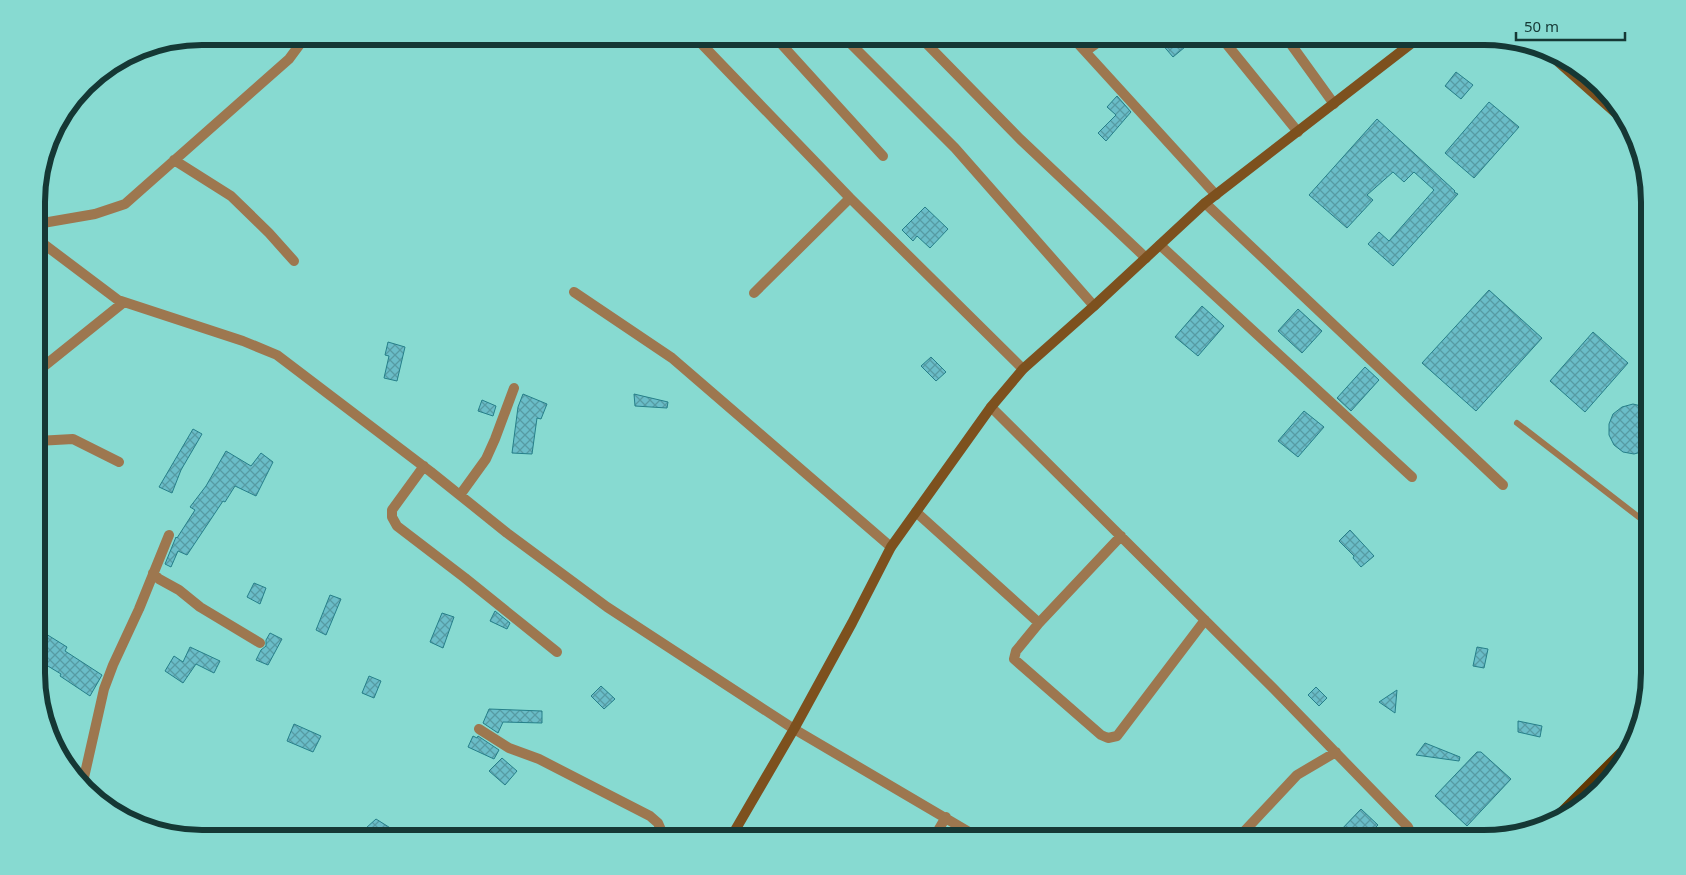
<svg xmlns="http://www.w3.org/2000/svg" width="1686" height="875" viewBox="0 0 1686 875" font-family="'Noto Sans',sans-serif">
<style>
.building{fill:url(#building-cross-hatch);stroke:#267f89}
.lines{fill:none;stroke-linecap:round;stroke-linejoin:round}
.lane{stroke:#9d774f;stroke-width:6}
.street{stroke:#9d774f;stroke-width:10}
.secondary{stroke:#7d511e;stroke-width:10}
.primary{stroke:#613904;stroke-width:12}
.rim{fill:none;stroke:#153835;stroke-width:6}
</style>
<defs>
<pattern id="building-cross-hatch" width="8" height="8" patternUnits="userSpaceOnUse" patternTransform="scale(1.25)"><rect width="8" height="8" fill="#6abdc8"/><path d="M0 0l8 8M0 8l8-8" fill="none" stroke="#569ba3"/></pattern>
</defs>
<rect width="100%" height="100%" fill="#87dad1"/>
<path class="building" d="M1155,36h21l9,11 -12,10z
M1456,72l17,13 -12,14 -16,-13z
M1117,96l14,16 -25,29 -8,-8 18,-18 -9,-8z
M1489,102l30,25 -45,51 -29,-25z
M1377,119l78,72 -1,1 4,2 -65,72 -25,-22 11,-12 10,9 45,-51 -20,-18 -10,10 -11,-10 -26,23 6,5 -26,28 -38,-33z
M925,207l23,22 -18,19 -13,-12 -4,5 -11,-11z
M1489,290l53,48 -66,73 -54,-48z
M1202,306l22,20 -26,30 -23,-19z
M1298,309l24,22 -20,22 -24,-22z
M1593,332l35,31 -43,49 -35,-31z
M388,342l17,5 -8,34 -13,-3 5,-22 -4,-1z
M931,357l15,15 -10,9 -15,-15z
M1365,367l14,13 -28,31 -14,-13z
M523,394l24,10 -6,15 -4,-1 -5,36 -20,-1 6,-46z
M634,394l34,8 -1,6 -32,-2z
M482,400l14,6 -3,10 -15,-5z
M1633,404l16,4v40l-4,3 -11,3 -11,-2 -9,-7 -5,-10v-11l4,-10 9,-7z
M1304,411l20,16 -26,30 -20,-16z
M193,429l9,5 -21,36 -9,23 -13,-6z
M226,451l25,15 10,-13 12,9 -17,34 -21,-10 -10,16 -2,-1 -36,54 -9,-4 -7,16 -6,-3 11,-27 1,1 18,-28 -5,-3 16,-21z
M1350,530l24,26 -13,11 -8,-9 1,-2 -15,-15z
M254,583l12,5 -6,16 -13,-7z
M330,595l11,4 -15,36 -10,-5z
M495,611l15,12 -3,6 -17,-8z
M442,613l12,4 -11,31 -13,-6z
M38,629l29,18 -2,4 37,24 -12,21 -30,-20 1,-2 -23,-14z
M270,633l12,6 -14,26 -12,-5 5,-10 5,-4v-6z
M190,647l30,14 -6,12 -18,-9 -13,19 -18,-12 9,-15 9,6z
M1477,647l11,2 -4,19 -11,-2z
M369,676l12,5 -7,17 -12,-5z
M601,686l14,13 -11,10 -13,-13z
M1316,687l11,11 -8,8 -11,-11z
M1397,690l-2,23 -16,-11z
M489,709l53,2v12l-39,-1 -5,11 -15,-10z
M1518,721l24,5 -2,11 -22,-5z
M294,724l27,12 -8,16 -26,-11z
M473,736l4,2 1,-2 21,14 -5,9 -26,-12z
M1425,743l35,14 -1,4 -43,-6z
M1477,752h4l30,27 -44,47 -32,-30z
M502,758l15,13 -12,14 -16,-14z
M1361,809l17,16 -13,13h-19l-7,-6z
M376,819l32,20h-33l-9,-11z"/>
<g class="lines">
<path class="lane" d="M1517,423l132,102"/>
<path class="street" d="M694,36l156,162 173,171
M774,36l109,120
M843,36l112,112 139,158
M1071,36l145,159
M1220,36l78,96
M1285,36l49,68
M924,41l96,98 126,119
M1086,51l21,-15
M174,160l57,36 38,37 25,28
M1205,203l298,282
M37,224l58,-10 30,-10 164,-145 17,-23
M37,239l81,61 125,41 34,14 154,117 76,61 100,74 187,122 187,110
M1160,245l252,232
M574,292l98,66 219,189
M754,293l96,-95
M38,371l86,-69
M991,407l283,282 134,138 5,11
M37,441l36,-2 46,23
M424,466l-32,44v7l5,9 68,52 92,74
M460,495l26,-36 9,-20 19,-51
M916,512l123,111
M1121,536l-82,87 -23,28 -2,8 87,76 7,3 9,-2 88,-116
M153,573l6,6 20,11 21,17 60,36
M479,729l30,19 30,11 111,57 8,7 7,16
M83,782l21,-93 9,-24 26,-56 30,-74
M1238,838l59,-63 39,-23
M933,839l13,-22"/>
<path class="secondary" d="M1546,51l81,72
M730,839l64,-110 58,-106 39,-76 100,-140 32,-38 71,-63 111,-103 216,-167"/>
<path class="primary" d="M1558,817l76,-76"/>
</g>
<path d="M0 0H1686V875H0ZM202 45H1484A157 157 0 0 1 1641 202V673A157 157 0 0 1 1484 830H202A157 157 0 0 1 45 673V202A157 157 0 0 1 202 45Z" fill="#87dad1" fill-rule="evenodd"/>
<path class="rim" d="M202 45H1484A157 157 0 0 1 1641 202V673A157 157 0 0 1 1484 830H202A157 157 0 0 1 45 673V202A157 157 0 0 1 202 45Z"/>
<path d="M1516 32v8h109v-8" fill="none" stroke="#153835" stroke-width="2.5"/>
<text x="1524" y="32" font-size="15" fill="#153835" stroke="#87dad1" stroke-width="4" paint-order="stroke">50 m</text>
</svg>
